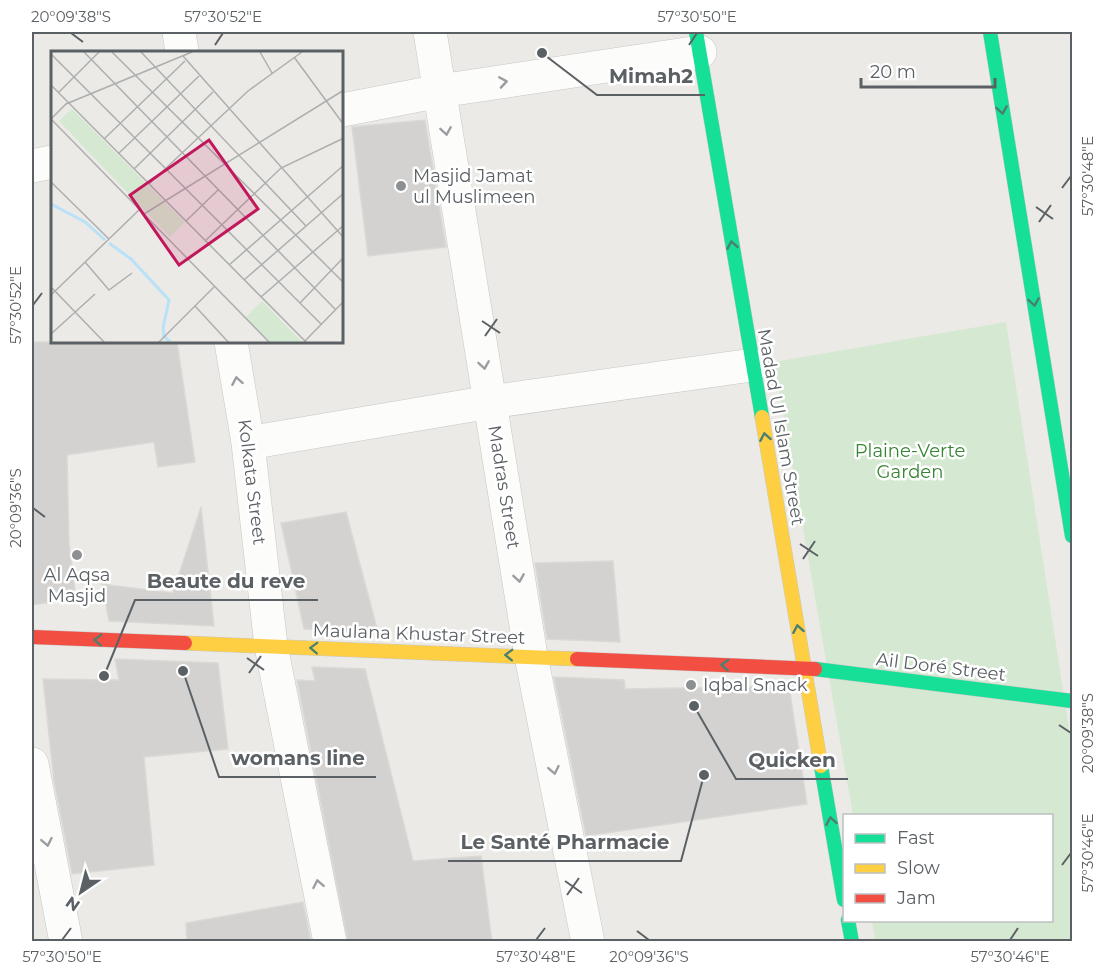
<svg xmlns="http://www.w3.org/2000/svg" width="1104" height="973" viewBox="0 0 1104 973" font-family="Montserrat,sans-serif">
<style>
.green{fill:#d5e8d1}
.building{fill:#d3d2d0;stroke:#dad9d6;stroke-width:1.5}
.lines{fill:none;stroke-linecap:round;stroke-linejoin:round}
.street-casing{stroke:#c7c7c7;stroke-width:34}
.fast-casing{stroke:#c8c8c8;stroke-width:15}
.slow-casing{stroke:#c8c8c8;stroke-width:15}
.jam-casing{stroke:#c8c8c8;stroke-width:15}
.street{stroke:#fcfcfb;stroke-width:33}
.fast{stroke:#16e098;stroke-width:14}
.slow{stroke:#ffcf43;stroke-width:14}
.jam{stroke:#f24e42;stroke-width:14}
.oneway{stroke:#9b9ea0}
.oneway2{stroke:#4a8071}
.ticks{fill:none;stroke:#5b6064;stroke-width:2}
.poi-dot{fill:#8d9092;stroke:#fff;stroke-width:2}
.labels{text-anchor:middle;stroke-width:5;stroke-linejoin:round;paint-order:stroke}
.poi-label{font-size:18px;fill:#5b6064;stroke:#fff;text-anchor:start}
.street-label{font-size:18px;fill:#5b6064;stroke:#fff}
.park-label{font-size:18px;fill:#378433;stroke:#fff}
.inset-river{fill:none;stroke:#b9e2f8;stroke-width:3}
.inset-road{fill:none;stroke:#adafae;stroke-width:1.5}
.view{fill:#c2185b;fill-opacity:0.15;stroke:#c2185b;stroke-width:3}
.inset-edge{fill:none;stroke:#5b6064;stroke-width:3}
.leader{fill:none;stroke:#5b6064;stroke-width:2}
.callout-dot{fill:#5b6064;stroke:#fff;stroke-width:2}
.callout-label{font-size:20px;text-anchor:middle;font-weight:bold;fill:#5b6064;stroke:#fff;stroke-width:5;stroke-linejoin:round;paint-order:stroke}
.neatline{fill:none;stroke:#5b6064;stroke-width:2}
.ticks-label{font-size:15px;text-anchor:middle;fill:#5b6064}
</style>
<rect width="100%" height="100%" fill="#ebeae6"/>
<path class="green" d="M1006,322l66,426v193h-197l-3,-20 180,-1v-104l-199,-1 -79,-453z"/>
<path class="building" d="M425,120l21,127 -78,9 -16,-129z
M32,342h145l18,120 -37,5 -4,-25 -87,13 2,89 7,55 -44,6z
M201,507l13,119 -105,-5 -7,-37 71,9z
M346,512l32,120 -74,-3 -23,-106z
M613,561l7,81 -73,-3 -12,-76z
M115,659l103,4 10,86 -84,8 10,108 -82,9 -18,-93 -11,-102 76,1z
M312,667l53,2 48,192 68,-5 11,86h-144l-51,-262 18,1z
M554,677l70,3 1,9 164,-3 18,118 -221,32z
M303,902l8,40h-124l-1,-19z"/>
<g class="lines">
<g class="street-casing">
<path id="street" d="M179,32l3,20
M430,32l101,624 57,286
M342,110l98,-19 260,-39
M32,166l20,-4
M231,342l17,101 23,203 59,296
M248,443l242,-41 262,-37
M32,764l34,178"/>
</g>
<g class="fast-casing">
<path id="fast" d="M696,32l66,385
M990,32l82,504
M815,669l257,32
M821,766l23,134
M848,920l4,22"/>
</g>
<g class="slow-casing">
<path id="slow" d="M762,417l59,349
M185,643l392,16"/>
</g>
<g class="jam-casing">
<path id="jam" d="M32,637l153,6
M577,659l238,10"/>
</g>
<use href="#street" class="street"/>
<use href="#fast" class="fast"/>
<use href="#slow" class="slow"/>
<use href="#jam" class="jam"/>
</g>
<defs><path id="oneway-chevron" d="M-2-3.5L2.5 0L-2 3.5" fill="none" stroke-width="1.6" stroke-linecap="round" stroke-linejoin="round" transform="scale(1.5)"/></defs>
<g class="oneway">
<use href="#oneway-chevron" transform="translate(503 82) rotate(-9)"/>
<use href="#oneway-chevron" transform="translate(446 131) rotate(81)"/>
<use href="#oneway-chevron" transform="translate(484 365) rotate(81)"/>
<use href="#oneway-chevron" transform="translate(237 381) rotate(-100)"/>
<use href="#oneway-chevron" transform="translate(519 578) rotate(81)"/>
<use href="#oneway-chevron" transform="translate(554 770) rotate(79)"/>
<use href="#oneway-chevron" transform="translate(47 842) rotate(79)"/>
<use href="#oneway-chevron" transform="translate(318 884) rotate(-101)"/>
</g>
<g class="oneway2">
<use href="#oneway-chevron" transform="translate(1002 110) rotate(81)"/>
<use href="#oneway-chevron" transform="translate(732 245) rotate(-100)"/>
<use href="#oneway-chevron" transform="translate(1034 302) rotate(81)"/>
<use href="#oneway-chevron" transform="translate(765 437) rotate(-100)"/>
<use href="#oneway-chevron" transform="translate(798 629) rotate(-100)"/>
<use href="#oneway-chevron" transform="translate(98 640) rotate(-178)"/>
<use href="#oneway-chevron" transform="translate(314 648) rotate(-178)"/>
<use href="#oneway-chevron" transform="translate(509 655) rotate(-178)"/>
<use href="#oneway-chevron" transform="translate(725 665) rotate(-177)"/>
<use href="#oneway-chevron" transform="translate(831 821) rotate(-100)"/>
</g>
<path class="ticks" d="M71,33l12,9M215,45l8,-12M689,45l8,-12M1062,188l9,-12M1036,207l17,12M1039,222l12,-17M33,305l9,-12M482,321l18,12M485,336l12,-17M33,508l12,9M800,544l18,12M803,559l12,-18M247,658l17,12M249,673l12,-17M1059,725l12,8M1062,865l9,-12M565,881l17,12M567,895l12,-17M637,931l12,9M62,940l9,-12M536,940l9,-12M1010,940l8,-12"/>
<g class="poi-dot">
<circle cx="401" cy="186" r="6"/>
<circle cx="77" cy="555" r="6"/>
<circle cx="691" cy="685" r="6"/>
</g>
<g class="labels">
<g class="poi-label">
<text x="413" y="182">Masjid Jamat<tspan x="413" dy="21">ul Muslimeen</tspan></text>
<text x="77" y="581" text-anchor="middle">Al Aqsa<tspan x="77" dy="21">Masjid</tspan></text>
<text x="703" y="691">Iqbal Snack</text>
</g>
<g class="street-label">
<text transform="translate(781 427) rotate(80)" y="6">Madad Ul Islam Street</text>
<text transform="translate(252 482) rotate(83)" y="6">Kolkata Street</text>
<text transform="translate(504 487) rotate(81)" y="6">Madras Street</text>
<text transform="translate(419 634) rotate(2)" y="6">Maulana Khustar Street</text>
<text transform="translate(941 667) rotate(7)" y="6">Ail Doré Street</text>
</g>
<g class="park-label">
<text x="910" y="457">Plaine-Verte<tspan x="910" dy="21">Garden</tspan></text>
</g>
</g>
<g transform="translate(51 51)">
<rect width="292" height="292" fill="#ebeae6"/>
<path d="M21,58l113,113 -15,15 -111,-116zM211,250l40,41 -31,1 -25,-26z" fill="#d5e8d1"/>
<path class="inset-river" d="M0,153l34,18 20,18M58,192l22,16 38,41 -6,28 1,8 7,7"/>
<path class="inset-road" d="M33,1l251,257M61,1l232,231M90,1l165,174M209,1l12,21M0,3l270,270M132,5l161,182M243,6l50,68M0,34l256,258M8,41l40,-40M0,68l219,224M0,68l15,-15 126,-52M53,88l81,-78M67,103l81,-78M83,118l79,-77M0,131l58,57M98,133l99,-93 54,-39M93,163l200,-124M135,170l32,-31M154,190l76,-73 63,-30M34,211l24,28 23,-17M178,214l115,-100M193,229l100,-87M0,236l54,56M0,244l89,-86M210,246l83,-72M249,252l44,-46M144,255l34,37M0,283l44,-40M253,291l40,-41M107,292l56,-56"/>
<path class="view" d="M158,89l49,69 -79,56 -49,-70z"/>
<rect width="292" height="292" class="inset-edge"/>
</g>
<path class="leader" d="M542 53L597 95H705M104 676L135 600H318M183 671L219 777H376M694 706L736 779H848M704 775L681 861H448"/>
<g class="callout-dot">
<circle cx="542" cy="53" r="6"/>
<circle cx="104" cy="676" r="6"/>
<circle cx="183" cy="671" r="6"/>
<circle cx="694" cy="706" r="6"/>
<circle cx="704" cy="775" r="6"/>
</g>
<g class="callout-label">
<text x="651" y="83">Mimah2</text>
<text x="226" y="588">Beaute du reve</text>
<text x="298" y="765">womans line</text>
<text x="792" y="767">Quicken</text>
<text x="565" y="849">Le Santé Pharmacie</text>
</g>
<rect width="1104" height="973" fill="none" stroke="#ffffff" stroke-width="66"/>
<rect x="843" y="814" width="210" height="108" fill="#ffffff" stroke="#bdbfc1" stroke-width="1.5"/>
<rect x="855" y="834" width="30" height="9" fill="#16e098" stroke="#bdbfc1" stroke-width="1.5"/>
<text x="897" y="844" font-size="18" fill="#5b6064">Fast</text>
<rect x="855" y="864" width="30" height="9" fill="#ffcf43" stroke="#bdbfc1" stroke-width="1.5"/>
<text x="897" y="874" font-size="18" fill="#5b6064">Slow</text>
<rect x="855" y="894" width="30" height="9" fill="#f24e42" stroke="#bdbfc1" stroke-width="1.5"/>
<text x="897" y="904" font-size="18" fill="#5b6064">Jam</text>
<g transform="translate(81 892) rotate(215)" stroke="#ffffff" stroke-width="4.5" paint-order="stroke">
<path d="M0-4.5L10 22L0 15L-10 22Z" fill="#5b6064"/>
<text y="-9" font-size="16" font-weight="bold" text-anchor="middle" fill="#5b6064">N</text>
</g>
<path d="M861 78v9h134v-9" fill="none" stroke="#5b6064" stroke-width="3"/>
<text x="870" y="78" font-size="18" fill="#5b6064" stroke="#ffffff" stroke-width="4.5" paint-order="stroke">20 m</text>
<rect x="33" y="33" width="1038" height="907" class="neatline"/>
<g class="ticks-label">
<text x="71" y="22">20°09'38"S</text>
<text x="223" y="22">57°30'52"E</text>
<text x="697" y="22">57°30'50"E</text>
<text transform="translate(1088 176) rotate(-90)" y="5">57°30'48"E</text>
<text transform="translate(16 305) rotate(-90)" y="5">57°30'52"E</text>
<text transform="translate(16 508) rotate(-90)" y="5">20°09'36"S</text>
<text transform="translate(1088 733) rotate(-90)" y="5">20°09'38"S</text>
<text transform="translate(1088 853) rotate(-90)" y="5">57°30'46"E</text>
<text x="62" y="962">57°30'50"E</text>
<text x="536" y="962">57°30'48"E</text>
<text x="649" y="962">20°09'36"S</text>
<text x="1010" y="962">57°30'46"E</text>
</g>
</svg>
